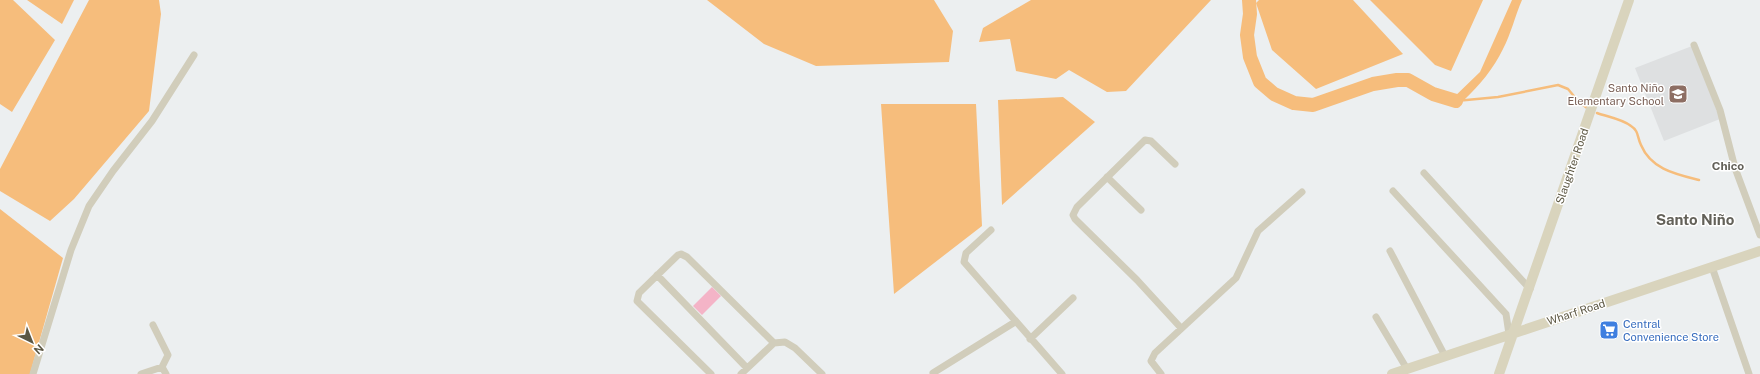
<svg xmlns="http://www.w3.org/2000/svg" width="1760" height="374" viewBox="0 0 1760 374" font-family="'Public Sans',sans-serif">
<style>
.education{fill:#dee0e1}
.green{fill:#f4b4c7}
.water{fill:#f6bd7c}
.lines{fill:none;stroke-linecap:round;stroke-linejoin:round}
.stream{stroke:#f6bd7c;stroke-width:2.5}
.river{stroke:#f6bd7c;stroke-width:14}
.street{stroke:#d1cdbb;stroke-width:7}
.secondary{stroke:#d9d4bd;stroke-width:10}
.labels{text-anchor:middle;stroke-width:3;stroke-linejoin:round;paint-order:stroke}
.education-label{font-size:11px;fill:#785e54;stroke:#fff;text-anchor:end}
.street-label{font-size:11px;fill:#5c5743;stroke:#fff}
.shop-label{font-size:11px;fill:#366cbe;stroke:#fff;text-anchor:start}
.neighbourhood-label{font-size:12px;font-weight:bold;fill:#636159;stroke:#fff}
.district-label{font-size:15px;font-weight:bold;fill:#636159;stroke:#fff}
</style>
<rect width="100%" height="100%" fill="#eceff0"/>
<path class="education" d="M1692,46l28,73 -56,22 -29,-73z"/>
<path class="green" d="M712,287l9,9 -19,19 -9,-9z"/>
<path class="water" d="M0,0h13l42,40 -43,72 -12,-8z
M27,0h47l-12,24z
M89,0h70l2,14 -12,97 -75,88 -24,22 -50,-30v-22z
M707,0h227l19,31 -4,31 -133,4 -52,-22z
M1031,0h180l-85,91 -19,1 -38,-22 -13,9 -40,-8 -6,-32 -31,3 4,-14z
M1259,0h94l50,54 -87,35 -44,-39 -16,-47z
M1370,0h113l-32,71 -16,-6z
M1512,0h10c-7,16 -11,34 -19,49 -9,19 -24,37 -39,51h-13l29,-28z
M1063,97l32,25 -93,83 -4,-105z
M881,104h95l6,122 -88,68z
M0,209l63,49 -33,116h-30z"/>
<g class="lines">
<path class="stream" d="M1456,101l42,-4 60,-12 10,4 10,12 9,7
M1597,113c11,4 25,6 34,13 8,5 6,11 10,19 10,24 34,29 58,35"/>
<path class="river" d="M1249,0l1,14 -3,21 3,22 10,25 14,12 20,9 19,2 60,-21 24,-4h11l25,14 23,7"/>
<path class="street" d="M1694,45l26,65 15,58 25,67
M1175,164l-24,-23 -6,-1 -68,67 -4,8 2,4 62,61 44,48
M1424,173l106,116
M1107,177l34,33
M1393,191l113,123 3,20
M991,230l-25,23 -2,9 98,112
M1390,251l55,105
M1712,267l37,107
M657,275l90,93
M1376,317l31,52
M1030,339l43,-41
M162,367l4,7
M933,373l82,-51
M33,374l38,-124 18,-44 24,-35 39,-50 42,-66
M141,374l21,-7 6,-12 -15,-30
M711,374l-74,-73 2,-8 39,-38 3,-1 6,3 87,86
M741,374l33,-31 11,-1 10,6 27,26
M1161,374l-10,-13 4,-8 81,-75 22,-47 44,-39"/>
<path class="secondary" d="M1392,374l368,-123
M1499,374l130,-374"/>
</g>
<defs>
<g id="school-square" transform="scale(1)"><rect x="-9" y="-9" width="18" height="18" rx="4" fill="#8d6e63" stroke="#fff"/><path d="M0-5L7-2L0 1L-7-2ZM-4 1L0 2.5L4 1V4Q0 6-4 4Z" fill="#fff"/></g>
<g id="supermarket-square" transform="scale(1)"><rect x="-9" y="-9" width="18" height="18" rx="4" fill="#3f7fe0" stroke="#fff"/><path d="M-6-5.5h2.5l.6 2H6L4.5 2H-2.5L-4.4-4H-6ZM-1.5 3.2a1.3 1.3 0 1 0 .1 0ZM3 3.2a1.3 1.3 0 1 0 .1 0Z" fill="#fff"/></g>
</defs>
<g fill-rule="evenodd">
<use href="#school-square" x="1678" y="94"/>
<use href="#supermarket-square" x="1609" y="330"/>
</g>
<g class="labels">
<g class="education-label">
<text x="1664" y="92">Santo Niño<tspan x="1664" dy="13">Elementary School</tspan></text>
</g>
<g class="street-label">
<text transform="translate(1572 166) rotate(-71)" y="4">Slaughter Road</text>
<text transform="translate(1576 312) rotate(-18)" y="4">Wharf Road</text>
</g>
<g class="shop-label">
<text x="1623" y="328">Central<tspan x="1623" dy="13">Convenience Store</tspan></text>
</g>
<g class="neighbourhood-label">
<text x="1728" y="170">Chico</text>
</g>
<g class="district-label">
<text x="1695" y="225">Santo Niño</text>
</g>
</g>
<g transform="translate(32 342) rotate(137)" stroke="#ffffff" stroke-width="3" paint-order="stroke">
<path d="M0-3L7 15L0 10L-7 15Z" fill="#5c5743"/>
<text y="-6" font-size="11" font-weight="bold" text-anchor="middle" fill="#5c5743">N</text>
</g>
</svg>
